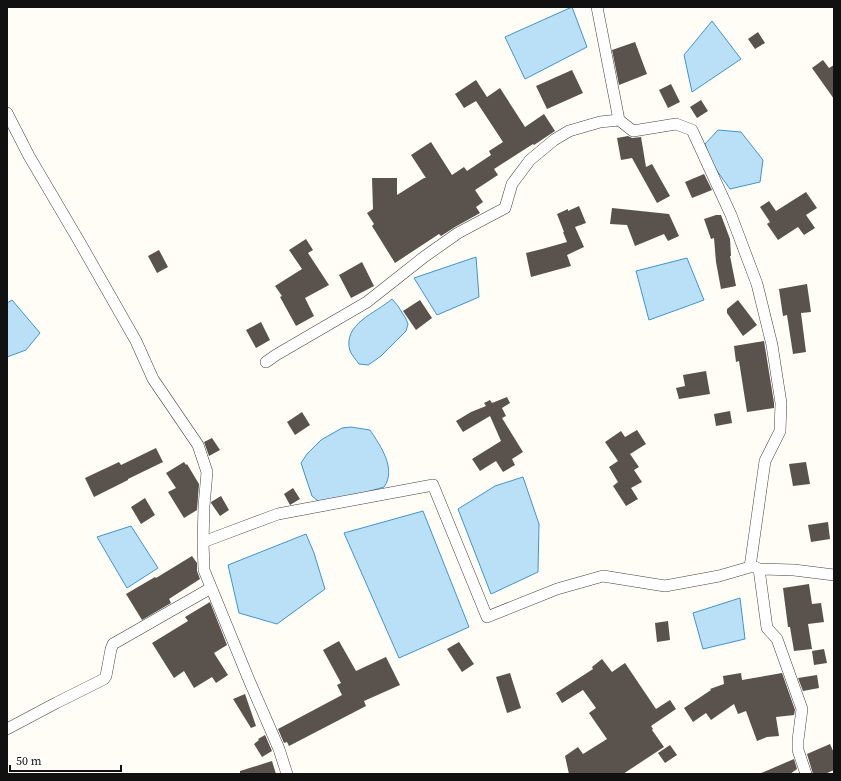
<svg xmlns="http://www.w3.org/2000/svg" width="841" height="781" viewBox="0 0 841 781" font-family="'Source Serif 4',serif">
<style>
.water{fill:#b9e0f7;stroke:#3f96cf}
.building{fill:#5a524d}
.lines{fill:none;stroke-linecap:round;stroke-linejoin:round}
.minor-casing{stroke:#444;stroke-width:12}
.minor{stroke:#fff;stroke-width:11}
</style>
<rect width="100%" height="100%" fill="#fffdf5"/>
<path class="water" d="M572,7l15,40 -62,32 -20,-42z
M712,21l29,38 -49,33 -8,-37z
M718,130l23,2 22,28 -3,22 -30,7 -18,-25 -7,-20z
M476,257l3,40 -42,18 -23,-37z
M687,258l17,42 -55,20 -13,-49z
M392,299l6,7 8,13 2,5 -2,7 -25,25 -7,5 -6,4 -9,-1c-3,-4 -7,-9 -9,-13 -8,-27 26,-38 42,-52z
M12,300l28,33 -14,17 -19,7v-54z
M351,427l19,3c10,15 27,39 14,57l-61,18 -11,-9 -11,-33 6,-9 14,-14 21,-12z
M523,477l16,47 -1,48 -47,22 -33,-85 37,-23z
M423,511l46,116 -70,31 -55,-125z
M131,526l27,42 -31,20 -30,-51z
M306,534l8,19 11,36 -48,35 -38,-11 -11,-48z
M740,598l5,41 -42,10 -10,-36z"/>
<path class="building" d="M758,32l7,11 -10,6 -7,-10z
M635,42l12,32 -28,11 -7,-35z
M823,60l6,8 5,-3v34l-22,-31z
M572,70l11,23 -36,16 -11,-23z
M476,80l11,17 13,-9 25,39 19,-13 11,17 -21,14 -1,-1 -39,25 4,6 -23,15 8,12 -7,5 4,6 -25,14 -14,9 -2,-2 -44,29 -23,-37 2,-2 -7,-11 6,-4 -1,-31h25v17l27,-17h2l-15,-23 20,-13 21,33 12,-8 3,4 24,-16 -2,-4 14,-9 -27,-41 -12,7 -9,-14z
M671,84l9,18 -12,6 -9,-18z
M701,100l7,11 -11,7 -7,-11z
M628,136l4,2 9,-1 5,30 6,-3 18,32 -13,7 -25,-45 -11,2 -4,-22z
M704,174l8,16 -20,8 -7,-16z
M806,192l11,16 -11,7 9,13 -11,7 -6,-8 -20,13 -11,-16 3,-2 -10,-15 9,-6 7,10z
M579,206l7,17 -11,4 9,20 -17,8 4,11 -40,11 -5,-24 16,-4 25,-7 -4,-10h1l-7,-18 11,-5v2z
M612,208l57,6 10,22 -11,5 -4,-7 -29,12 -8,-21 -17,-1z
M716,215h5l9,24 1,17h-1l6,30 -15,3 -5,-27 -2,-24 -3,1 -7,-20z
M306,239l7,11 -5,3 21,32 -24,13 9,18 -18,10 -16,-29 2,-1 -7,-10 27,-17 -13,-19z
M159,250l9,17 -11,6 -9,-17z
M362,262l12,24 -23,12 -12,-23z
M807,284l4,28 -10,1 5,39 -13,2 -6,-39 -4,1 -4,-27z
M420,300l12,18 -16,12 -13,-19z
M738,300l19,25 -14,11 -16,-23v-4z
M261,322l9,18 -14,8 -10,-18z
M764,341l10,62v5l-27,4 -8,-51 -3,1 -2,-16z
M706,371l4,23 -31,5 -3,-11 9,-2 -2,-11z
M507,397l3,6 -8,5 4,8 -4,2 21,34 -11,7 3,6 -12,7 -7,-11 -16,10 -8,-12 29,-18 -11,-25 -27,16 -7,-11 15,-9 15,-6 -2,-3 6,-3 2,3z
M730,411l2,12 -16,3 -2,-12z
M302,412l8,13 -15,10 -8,-13z
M637,430l9,14 -16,10 9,13 -5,3 8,12 -11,6 7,11 -12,7 -13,-20 5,-4 -9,-15 9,-6 -13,-19 16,-11 4,6z
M212,438l8,12 -11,6 -5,-14z
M156,448l7,14 -35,17v1l-34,17 -9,-19 34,-16 2,3z
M184,462l2,3 1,-1 12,20 -2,26 -13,8 -16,-26 8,-4 -10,-15z
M806,462l4,22 -17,2 -4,-22z
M293,488l7,11 -10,6 -6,-11z
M221,496l8,14 -9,6 -9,-13v-1z
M145,498l10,17 -14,9 -10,-17z
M828,522l2,17 -19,3 -3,-17z
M192,556l5,7v8l3,8 -31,20 2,4 -29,17 -16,-26 29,-17 1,1z
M809,584l3,20 9,-1 3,19 -16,2 4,25 -18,2 -4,-24h-2l-5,-39z
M210,602l17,43 -13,8 14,22 -12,8 -4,-6 -18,11 -10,-17 -10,7 -22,-35 36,-22 -3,-4z
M668,621l2,19 -13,2 -2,-19z
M339,641l17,30 30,-14 14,28 -36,16 2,5 -77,40 -2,-4 -3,1 -6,-14 64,-34 -5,-10 4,-2 -18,-33z
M459,642l15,22 -12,8 -15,-23z
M824,649l3,14 -13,2 -2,-14z
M602,659l10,13 13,-9 31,46 14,-9 6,9 -25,17 2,3 -1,1 12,17 -41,27h-54l-4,-18 13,-9 5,7 24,-15 -18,-26 7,-5 -13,-18 -21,13 -6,-10 37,-24 -1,-2z
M510,673l11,35 -14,5 -11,-36z
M741,673l1,7 40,-7 13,37 -1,5 -18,2 3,19 -12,1 -10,4 -11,-30 -8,3 -4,-10 -23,16 -5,-7 -13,9 -9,-14 27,-18 -1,-1 14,-5 -1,-8z
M817,675l2,13 -16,3 -5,-13z
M245,694l11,32 -5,2 -18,-29z
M265,735l7,16 -10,6 -8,-13 5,-4 -1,-1z
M830,744l4,9v17l-9,4h-12l-6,-20z
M670,745l7,10 -12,8 -7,-10z
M794,759l3,10 -7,5h-31z
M272,761l4,13h-36v-3z"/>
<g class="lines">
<g class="minor-casing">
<path id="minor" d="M597,7l22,113 14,11 43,-7 16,6 39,85 26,69 15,61 9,58 -1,28 -15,30 -15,106
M7,113l22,43 50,85 57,100 17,38 45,66 9,27 -3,34 -1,36 1,28 45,110 30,69 8,25
M266,362l10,-7 91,-53 57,-45 34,-24 47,-25 7,-24 18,-24 24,-20 15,-9 31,-9 19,-2
M203,542l75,-28 155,-29 54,132 70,-28 46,-13 62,10 54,-10 31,-9h5l4,2 35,1 40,5
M759,569l8,59 10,11 25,70 -4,31v10l8,24
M7,729l49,-26 48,-24 2,-3 5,-27 2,-5 98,-56"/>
</g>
<use href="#minor" class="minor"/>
</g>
<rect width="841" height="781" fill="none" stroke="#111111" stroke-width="16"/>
<path d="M10 765v6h111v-6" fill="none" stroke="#111111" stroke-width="2"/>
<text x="16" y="765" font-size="12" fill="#111111" stroke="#ffffff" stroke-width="3" paint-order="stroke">50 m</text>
</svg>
